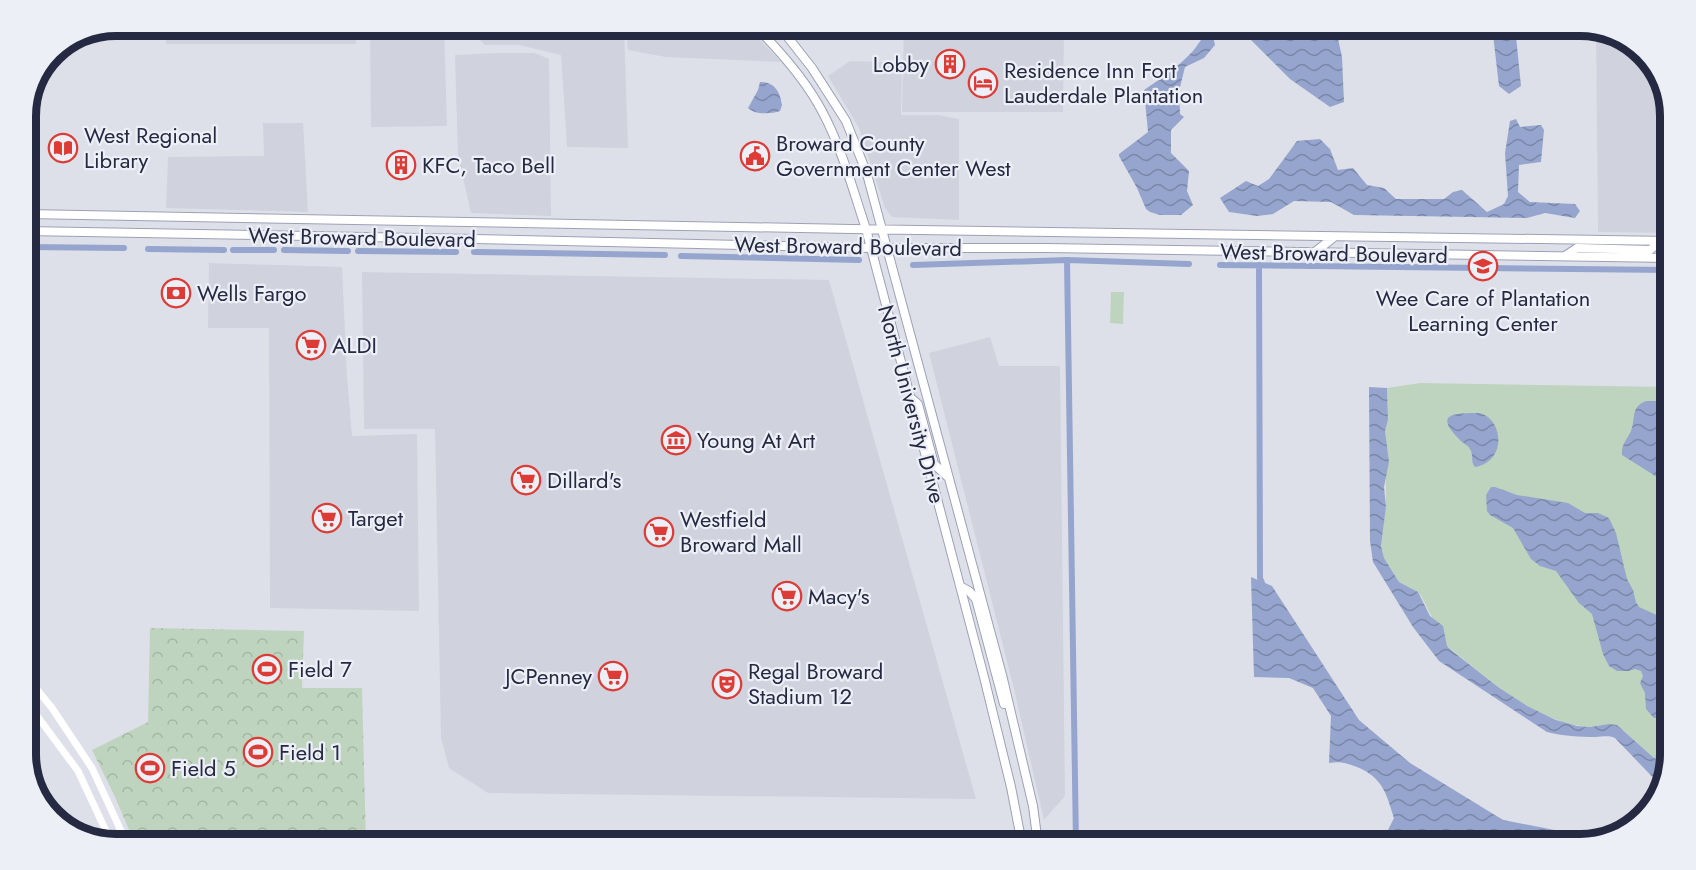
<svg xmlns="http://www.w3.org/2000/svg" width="1696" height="870" viewBox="0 0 1696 870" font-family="Jost,sans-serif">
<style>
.built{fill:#d0d2de}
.grass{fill:#bfd4be}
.forest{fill:url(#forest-crowns)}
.water{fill:url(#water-waves)}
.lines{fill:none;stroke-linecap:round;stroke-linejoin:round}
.canal{stroke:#95a5cd;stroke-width:6}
.primary-casing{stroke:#9ca1b6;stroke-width:10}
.secondary{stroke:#fff;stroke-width:7}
.primary{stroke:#fff;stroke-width:8}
.labels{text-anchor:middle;stroke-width:4.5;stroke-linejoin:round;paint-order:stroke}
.poi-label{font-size:22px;fill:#252a42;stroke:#edeff7;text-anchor:start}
.street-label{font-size:22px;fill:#252a42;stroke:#edeff7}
.rim{fill:none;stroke:#252a42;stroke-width:8}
</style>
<defs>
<pattern id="forest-crowns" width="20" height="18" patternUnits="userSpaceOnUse" patternTransform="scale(1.5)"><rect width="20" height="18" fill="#bfd4be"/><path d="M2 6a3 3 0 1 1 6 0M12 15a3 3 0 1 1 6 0" fill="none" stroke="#a4b6a4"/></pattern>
<pattern id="water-waves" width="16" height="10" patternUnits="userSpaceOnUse" patternTransform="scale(1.5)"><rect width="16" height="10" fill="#95a5cd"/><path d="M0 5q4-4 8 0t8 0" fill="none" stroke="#7987a8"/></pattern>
</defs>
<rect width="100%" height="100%" fill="#dee0e9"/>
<path class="built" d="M165,26h190l1,18h-190z
M370,26h74l3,100 -76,1z
M465,26h159l4,122 -61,-1 -6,-92 -42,-10h-34z
M626,26h121l34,36 -115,-5 -38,-7z
M904,26h160l-1,86h-161z
M1596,29l24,6 35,31 15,44v123l-72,-1z
M498,53h37l14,6 2,157 -80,-3 -13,-57 -3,-101z
M850,61l52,2 -1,52h38l20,4v101l-67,-3 -7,-9 -26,-80 -31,-52z
M263,123h40l5,89 -142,-4 2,-51 96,-1z
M209,263l133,4 5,109 5,60 65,-2 2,177 -149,-3 -1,-280h-61z
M362,272l467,8 147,519 -488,-6 -39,-25 -8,-30 -6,-309h-71z
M990,337l9,29h61l5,430 -21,24 -30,-131 -85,-336z"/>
<path class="grass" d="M1111,292h13l-1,32 -13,-1z
M1420,383l250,4v367l-2,9 -14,-5 -37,-33h-15l-12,2 -23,-3 -40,-17 -29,-20 -51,-41 -26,-50 -3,-4 -19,-10 -15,-24 -3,-12 5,-39 -1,-76 3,-11 -1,-32z"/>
<path class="forest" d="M150,628l154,3 -2,57h60l4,156h-231l-20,-47 -23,-47 56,-28z"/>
<path class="water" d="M1240,26h63l7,9 11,-1 7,-8h12l-3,8 5,23 2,45 -14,5 -40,-28 -47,-47z
M1492,26h23l6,60 -12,8 -10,-8z
M1212,32l3,13 -11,13 -19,9 -6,24 1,23 4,3 -13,13v23l18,18 -2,20 6,14 -12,10h-21l-10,-3 -4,-3 -9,-21 -18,-32v-2l29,-22 -4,-42c18,-12 34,-23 49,-39 6,-7 9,-16 19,-19z
M760,82c15,0 20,10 22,23l-2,6c-9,3 -25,4 -32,-3l10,-18z
M1516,119l4,8 21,-2 3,5 -3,32 -22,3 -1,27 12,10 45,2 5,7 -5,7 -30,-5 -18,5 -173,-3 -23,-13 -37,-1 -21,13 -16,2 -28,-4 -9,-14 26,-17 12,5 11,-7 28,-38 23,-2 10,10 8,21 15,-2 14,17 17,3 12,11h48l9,-7 9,-2 25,22 17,-8 4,-8 -3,-43 5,-32z
M1369,387l18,1 1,32 -3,11 4,31 -5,25 2,20 -5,39 3,12 15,24 19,10 12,24 13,10 4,20 4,4 47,37 29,19 29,14 21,6 13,1 19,-3 8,1 37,33 14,5 -5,25 -48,-50c-8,-3 -12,-1 -20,-1 -14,0 -34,-1 -48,-5l-108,-71 -26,-34 -40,-65 -3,-21z
M1646,401h24v82l-2,1 -46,-29c-1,-11 5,-15 9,-24 5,-12 -1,-24 15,-30z
M1479,413c24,5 29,48 -4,54 -5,-6 -1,-12 -5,-18 -2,-4 -8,-6 -11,-10 -26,-26 -4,-26 20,-26z
M1491,487h4l22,8 51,8 17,10h13l11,5 7,15 11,46 6,11 3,12 3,5 22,10 9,8c2,15 -10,27 -10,42 -1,16 8,32 6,47l-4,4h-8l-8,-9 -1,-16 -5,-10 3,-7 -2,-5 -6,-2 -6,2h-12l-8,-5 -6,-12 -11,-40 -13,-11 -23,-32 -16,-5 -9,-7 -18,-31 -23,-13 -3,-4 -1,-16z
M1251,577l21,9 87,134 51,43 93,57 72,14 7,10h-201l13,-26c-8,-25 -11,-40 -37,-51 -11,-4 -17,-6 -28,-4l2,-47 -18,-28 -24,-10 -35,-1z"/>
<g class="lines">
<path class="canal" d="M26,247l98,1
M148,249l76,1
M233,250h41
M284,250l64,1
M358,251l98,1
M474,252l191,3
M681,256l178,4
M1067,260l9,584
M913,265l154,-5 122,4
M1220,265l450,5
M1259,265l1,313 4,10"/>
<g class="primary-casing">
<path id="primary" d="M755,26c26,26 51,54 68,87 19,36 30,77 43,116l118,448 27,110 11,57
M779,26l33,42 34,53 21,53 135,501 31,131 5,38
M26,214l826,15 818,12
M26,231l449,8 396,9h176l623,10
M1315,252l19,-15
M1565,256l12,-8 73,2 11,-9
M911,398l7,6 16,60 14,13
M960,586l9,5 7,8 28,105"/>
</g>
<path class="secondary" d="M26,676l26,32 40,60 35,76
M26,701l52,70 34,73"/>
<use href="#primary" class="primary"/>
</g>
<defs>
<g id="building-ring" transform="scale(1.5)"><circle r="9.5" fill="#edeff7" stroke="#dc3c35" stroke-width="1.5"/><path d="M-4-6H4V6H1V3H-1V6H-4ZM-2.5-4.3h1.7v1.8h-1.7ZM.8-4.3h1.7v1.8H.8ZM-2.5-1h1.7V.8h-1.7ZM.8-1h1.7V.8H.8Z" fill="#dc3c35"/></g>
<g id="hotel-ring" transform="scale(1.5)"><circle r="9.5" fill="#edeff7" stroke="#dc3c35" stroke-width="1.5"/><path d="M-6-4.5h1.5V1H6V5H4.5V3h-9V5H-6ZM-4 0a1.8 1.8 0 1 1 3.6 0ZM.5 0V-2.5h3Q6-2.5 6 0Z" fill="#dc3c35"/></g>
<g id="library-ring" transform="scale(1.5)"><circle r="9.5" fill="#edeff7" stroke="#dc3c35" stroke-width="1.5"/><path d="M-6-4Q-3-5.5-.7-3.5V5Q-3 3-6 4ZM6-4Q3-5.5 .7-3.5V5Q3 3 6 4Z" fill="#dc3c35"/></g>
<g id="civic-ring" transform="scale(1.5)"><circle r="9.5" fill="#edeff7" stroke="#dc3c35" stroke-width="1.5"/><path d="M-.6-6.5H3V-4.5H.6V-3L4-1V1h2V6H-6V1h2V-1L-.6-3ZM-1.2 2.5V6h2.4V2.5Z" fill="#dc3c35"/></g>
<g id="school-ring" transform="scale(1.5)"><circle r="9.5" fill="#edeff7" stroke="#dc3c35" stroke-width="1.5"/><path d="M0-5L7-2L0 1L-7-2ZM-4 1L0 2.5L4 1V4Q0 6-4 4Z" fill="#dc3c35"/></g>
<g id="bank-ring" transform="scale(1.5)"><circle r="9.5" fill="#edeff7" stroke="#dc3c35" stroke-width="1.5"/><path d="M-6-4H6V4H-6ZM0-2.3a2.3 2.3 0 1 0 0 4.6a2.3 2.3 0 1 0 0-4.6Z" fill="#dc3c35"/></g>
<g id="supermarket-ring" transform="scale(1.5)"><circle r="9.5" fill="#edeff7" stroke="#dc3c35" stroke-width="1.5"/><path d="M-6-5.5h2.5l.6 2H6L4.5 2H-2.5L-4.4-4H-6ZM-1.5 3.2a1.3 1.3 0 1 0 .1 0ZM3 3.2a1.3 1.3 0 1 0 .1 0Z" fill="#dc3c35"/></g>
<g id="museum-ring" transform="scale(1.5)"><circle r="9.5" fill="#edeff7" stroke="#dc3c35" stroke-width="1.5"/><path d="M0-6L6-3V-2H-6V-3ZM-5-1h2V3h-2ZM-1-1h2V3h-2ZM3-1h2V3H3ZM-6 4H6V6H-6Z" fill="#dc3c35"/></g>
<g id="stadium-ring" transform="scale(1.5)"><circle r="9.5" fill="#edeff7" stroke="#dc3c35" stroke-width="1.5"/><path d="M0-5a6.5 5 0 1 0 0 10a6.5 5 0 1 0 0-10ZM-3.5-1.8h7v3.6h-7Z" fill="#dc3c35"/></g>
<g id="theatre-ring" transform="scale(1.5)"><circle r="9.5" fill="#edeff7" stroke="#dc3c35" stroke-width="1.5"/><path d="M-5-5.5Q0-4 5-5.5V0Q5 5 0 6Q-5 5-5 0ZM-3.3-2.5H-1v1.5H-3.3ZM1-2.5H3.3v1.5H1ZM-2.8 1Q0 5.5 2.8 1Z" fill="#dc3c35"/></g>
</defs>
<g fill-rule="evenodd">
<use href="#building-ring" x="950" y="64"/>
<use href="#hotel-ring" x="983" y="83"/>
<use href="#library-ring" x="63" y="148"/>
<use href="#civic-ring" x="755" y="156"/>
<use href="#building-ring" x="401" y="165"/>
<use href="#school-ring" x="1483" y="266"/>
<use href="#bank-ring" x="176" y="293"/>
<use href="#supermarket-ring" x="311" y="345"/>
<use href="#museum-ring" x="676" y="440"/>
<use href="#supermarket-ring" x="526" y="480"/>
<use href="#supermarket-ring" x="327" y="518"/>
<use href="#supermarket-ring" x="659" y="532"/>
<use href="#supermarket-ring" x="787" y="596"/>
<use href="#stadium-ring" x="267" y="669"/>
<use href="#supermarket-ring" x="613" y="676"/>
<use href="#theatre-ring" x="727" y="684"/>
<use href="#stadium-ring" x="258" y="752"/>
<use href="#stadium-ring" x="150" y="768"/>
</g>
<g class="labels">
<g class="poi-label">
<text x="929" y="72" text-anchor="end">Lobby</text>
<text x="1004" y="78">Residence Inn Fort<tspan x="1004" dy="25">Lauderdale Plantation</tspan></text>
<text x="84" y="143">West Regional<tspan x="84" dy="25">Library</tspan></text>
<text x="776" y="151">Broward County<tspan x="776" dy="25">Government Center West</tspan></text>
<text x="422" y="173">KFC, Taco Bell</text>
<text x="197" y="301">Wells Fargo</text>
<text x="1483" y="306" text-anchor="middle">Wee Care of Plantation<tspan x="1483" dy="25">Learning Center</tspan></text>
<text x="332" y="353">ALDI</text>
<text x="697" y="448">Young At Art</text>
<text x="547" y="488">Dillard's</text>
<text x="348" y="526">Target</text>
<text x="680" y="527">Westfield<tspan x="680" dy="25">Broward Mall</tspan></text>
<text x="808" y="604">Macy's</text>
<text x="288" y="677">Field 7</text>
<text x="748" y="679">Regal Broward<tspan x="748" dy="25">Stadium 12</tspan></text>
<text x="592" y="684" text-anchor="end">JCPenney</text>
<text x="279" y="760">Field 1</text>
<text x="171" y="776">Field 5</text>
</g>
<g class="street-label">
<text transform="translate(362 237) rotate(1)" y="8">West Broward Boulevard</text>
<text transform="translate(848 246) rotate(1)" y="8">West Broward Boulevard</text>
<text transform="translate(1334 253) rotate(1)" y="8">West Broward Boulevard</text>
<text transform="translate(912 404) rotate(75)" y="8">North University Drive</text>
</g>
</g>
<path d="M0 0H1696V870H0ZM116 36H1580A80 80 0 0 1 1660 116V754A80 80 0 0 1 1580 834H116A80 80 0 0 1 36 754V116A80 80 0 0 1 116 36Z" fill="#edeff7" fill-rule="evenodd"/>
<path class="rim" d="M116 36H1580A80 80 0 0 1 1660 116V754A80 80 0 0 1 1580 834H116A80 80 0 0 1 36 754V116A80 80 0 0 1 116 36Z"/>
</svg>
